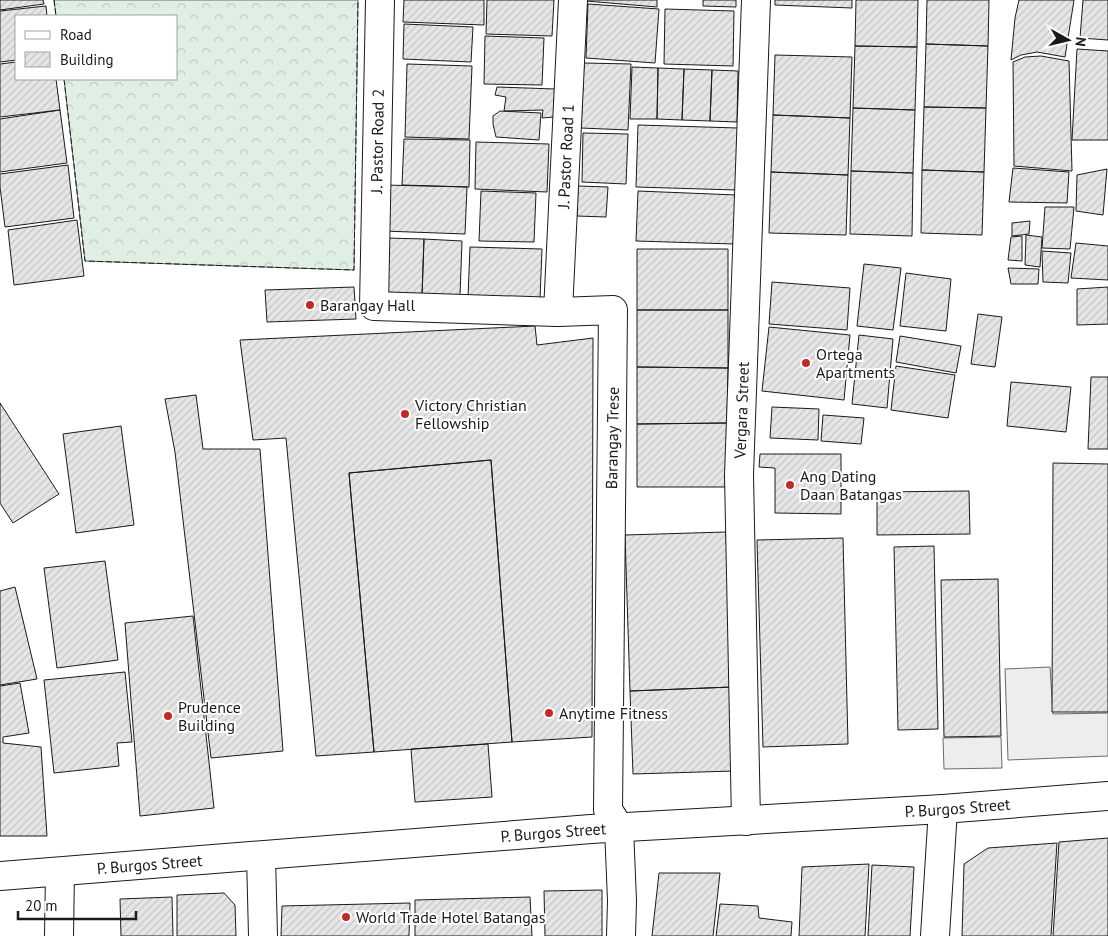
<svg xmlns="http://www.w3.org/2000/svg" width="1108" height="936" viewBox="0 0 1108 936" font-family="'PT Sans',sans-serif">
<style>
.forest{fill:url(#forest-crowns);stroke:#6a6a6a}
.parking{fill:#ededed;stroke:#6a6a6a}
.building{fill:url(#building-hatch);stroke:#1a1a1a}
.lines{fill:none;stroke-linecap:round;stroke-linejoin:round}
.minor-casing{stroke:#1a1a1a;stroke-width:30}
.major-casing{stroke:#1a1a1a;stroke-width:30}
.minor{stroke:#fff;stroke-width:28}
.major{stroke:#fff;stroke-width:28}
.fence{stroke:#1a1a1a;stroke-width:1;stroke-dasharray:6 2.5;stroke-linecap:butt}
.poi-dot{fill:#c62828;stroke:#fff;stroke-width:2}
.labels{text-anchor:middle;stroke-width:4;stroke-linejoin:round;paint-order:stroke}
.street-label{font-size:16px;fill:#1a1a1a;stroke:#fff}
.poi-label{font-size:16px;fill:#1a1a1a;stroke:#fff;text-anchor:start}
</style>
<defs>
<pattern id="forest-crowns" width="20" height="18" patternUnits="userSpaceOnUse" patternTransform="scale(1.25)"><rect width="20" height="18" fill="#e0efe3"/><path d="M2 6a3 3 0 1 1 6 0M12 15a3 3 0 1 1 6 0" fill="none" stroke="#c0ccc2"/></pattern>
<pattern id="building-hatch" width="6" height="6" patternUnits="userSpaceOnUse" patternTransform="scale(1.25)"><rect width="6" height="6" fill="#e6e6e6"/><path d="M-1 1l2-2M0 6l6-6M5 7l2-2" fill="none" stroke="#c5c5c5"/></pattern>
</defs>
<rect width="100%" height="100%" fill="#fff"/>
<path class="forest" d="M54,0h304l-4,270 -269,-9 -21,-182h112v-63h-120z"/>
<path class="parking" d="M1050,667l3,47 55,-1v43l-100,4 -3,-91z
M1001,737l1,31 -58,1 -1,-31z"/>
<path class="building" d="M0,0h43l1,4 -44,6z
M404,0h80v25l-81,-3z
M487,0h67l-2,36 -66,-2z
M586,0h71v7l-71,-6z
M703,0h33v7l-33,-1z
M775,0h77v8l-77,-3z
M856,0h62l-1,47 -62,-1z
M927,0h62l-1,46 -62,-2z
M1019,0h55l-9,57 -28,-5 -16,3 -10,5 4,-42z
M1083,0h25v40l-28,-2z
M588,4l71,5 -4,54 -69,-5z
M46,6l1,10h-31v44l-16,2v-51z
M665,9l69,2 -1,55 -69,-2z
M404,24l69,3 -2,35 -68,-3z
M485,36l59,2 -2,47 -58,-1z
M926,44l62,2 -2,62 -62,-1z
M855,46l62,1 -2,63 -62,-2z
M1077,49l31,2v89h-36z
M775,55l77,2 -2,61 -77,-3z
M1041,56l28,5 3,110 -58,-5 -1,-104 12,-5z
M16,62v17h40l4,31 -60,7v-53z
M584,63l47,1 -3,66 -47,-2z
M407,64l65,2 -3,73 -64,-2z
M632,67l26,1 -1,51h-27z
M658,68l26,1 -2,51 -25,-1z
M684,69l28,1 -2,51 -28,-1z
M712,70l26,1 -1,51 -27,-1z
M497,87l58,2 -1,28 -12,1 1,-8 -39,1 2,-14 -11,-2z
M924,107l62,1 -2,64 -62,-2z
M853,108l62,2 -2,63 -62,-2z
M60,110l7,53 -67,9v-53z
M500,111l41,2 -2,27 -43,-3 -3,-13v-8z
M773,115l77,3 -2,57 -77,-3z
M638,125l100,3 -2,62 -100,-3z
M583,133l45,1 -2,50 -44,-2z
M404,139l66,1 -1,47 -67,-2z
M476,142l73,2 -2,48 -72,-3z
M68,165l6,53 -69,9 -5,-40v-13z
M1013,168l56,4 -2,31 -58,-1z
M1107,169l-4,46 -27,-4 1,-36z
M922,170l62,2 -2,63 -61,-2z
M851,171l62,2 -1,63 -62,-2z
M771,172l77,3 -2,60 -77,-2z
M384,185l83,2 -2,47 -82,-3z
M578,186l30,1 -2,30 -29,-1z
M481,191l55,2 -2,49 -55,-1z
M638,191l98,4 -2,49 -98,-3z
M1045,207h29l-4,42 -28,-1z
M77,220l7,56 -70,9 -6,-55z
M1030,221l-1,13 -17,2v-13z
M1026,235l16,2 -2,30 -15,-2z
M1022,236v25l-14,-1 3,-23z
M386,238l38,1 -2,57 -38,-2z
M424,239l38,2 -2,55h-38z
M1076,243l32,3v34l-37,-2z
M470,247l72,2 -2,50 -72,-2z
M637,249h91v61h-91z
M1042,251l29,2 -3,30 -25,-1z
M864,264l37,4 -8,62 -36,-4z
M1008,268l31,1 -1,15h-27z
M906,273l45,6 -5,52 -46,-5z
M772,282l78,6 -3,42 -78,-6z
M354,287l2,32 -89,3 -2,-32z
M1108,287v37l-31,1v-36z
M637,310h91v58l-91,-1z
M978,314l24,3 -7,50 -24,-3z
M535,326l2,19 56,-7 -1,399 -80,5 -21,-282 -142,13 25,279 -58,4 -30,-318 -33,2 -13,-100z
M769,327l81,8 -6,65 -82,-9z
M859,335l34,4 -6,69 -35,-4z
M900,336l61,10 -5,27 -60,-11z
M896,366l59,9 -7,43 -57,-8z
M637,367l91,1 -1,55 -90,1z
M1091,377h17v72h-20z
M1011,382l60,5 -5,45 -59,-6z
M196,395l7,54h57l23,302 -72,7 -36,-306 -10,-53z
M0,403l59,91 -46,29 -13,-20z
M772,407l47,2 -1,31 -48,-2z
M823,415l41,3 -3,26 -40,-3z
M727,423v64h-90v-63z
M121,426l13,99 -58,8 -13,-99z
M760,454h81v60l-66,-1v-45l-16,-1z
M491,460l21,282 -138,10 -25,-279z
M1053,463l55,1v248h-56z
M969,491l1,43 -93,1v-43z
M726,532l6,155 -102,4 -5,-156z
M843,538l5,206 -85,3 -6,-207z
M934,546l4,183 -40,1 -4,-183z
M105,561l13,99 -61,8 -13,-100z
M998,579l3,157 -57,1 -3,-157z
M15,587l22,92 -37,6v-94z
M193,616l21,192 -74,8 -15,-193z
M125,672l7,70 -15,1 2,23 -65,7 -10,-93z
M20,683l9,50 -26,4v6l38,4 6,89h-47v-150z
M732,687l2,84 -101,3 -3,-83z
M488,744l4,53 -77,5 -4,-53z
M1108,838v98h-55l6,-94z
M1057,843l-6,93h-89l2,-72 24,-16z
M869,864l-4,72h-66l3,-69z
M872,865l42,2 -4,69h-42z
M659,873h61l-7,63h-61z
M602,890v46h-57l-1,-45z
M224,893l11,12 1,31h-59v-41z
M172,897l1,39h-52l-1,-37z
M530,897l2,39h-117v-36z
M410,903l-1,33h-128l1,-30z
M720,904l38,2 1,12 33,4 -1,14h-75z"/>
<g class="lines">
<g class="minor-casing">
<g id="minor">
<path d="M380,0l-6,306 184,6 55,-2 -5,500 11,17 3,74 -1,35"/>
<path id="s1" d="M558,312l15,-312"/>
<path id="s2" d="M746,821l-7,-346 17,-475"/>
<path d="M261,856l2,80"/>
<path d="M59,936l1,-64"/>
<path d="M935,936l8,-127"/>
</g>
</g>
<g class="major-casing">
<g id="major">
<path id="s3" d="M0,876l591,-47 352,-20 165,-13"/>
</g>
</g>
<use href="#minor" class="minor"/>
<use href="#major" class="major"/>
<path class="fence" d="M54,0l2,16
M64,79l21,182 269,9 4,-270"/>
</g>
<g class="poi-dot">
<circle cx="310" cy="305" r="5"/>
<circle cx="806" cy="363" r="5"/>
<circle cx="405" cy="414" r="5"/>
<circle cx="790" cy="485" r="5"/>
<circle cx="549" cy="713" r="5"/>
<circle cx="168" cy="716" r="5"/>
<circle cx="346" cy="917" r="5"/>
</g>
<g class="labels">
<g class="street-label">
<text transform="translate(377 141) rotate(-89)" y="6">J. Pastor Road 2</text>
<text dy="6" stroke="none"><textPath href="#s1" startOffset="156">J. Pastor Road 1</textPath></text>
<text dy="6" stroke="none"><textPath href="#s2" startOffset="411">Vergara Street</textPath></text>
<text transform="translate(612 438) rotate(-89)" y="6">Barangay Trese</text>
<text dy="6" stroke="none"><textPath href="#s3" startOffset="960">P. Burgos Street</textPath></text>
<text dy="6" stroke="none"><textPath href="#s3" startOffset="555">P. Burgos Street</textPath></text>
<text dy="6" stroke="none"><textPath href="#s3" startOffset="150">P. Burgos Street</textPath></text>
</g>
<g class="poi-label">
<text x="320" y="311">Barangay Hall</text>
<text x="816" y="360">Ortega<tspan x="816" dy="18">Apartments</tspan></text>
<text x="415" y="411">Victory Christian<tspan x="415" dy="18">Fellowship</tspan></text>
<text x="800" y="482">Ang Dating<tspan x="800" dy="18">Daan Batangas</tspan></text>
<text x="178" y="713">Prudence<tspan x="178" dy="18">Building</tspan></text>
<text x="559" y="719">Anytime Fitness</text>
<text x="356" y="923">World Trade Hotel Batangas</text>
</g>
</g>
<rect x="15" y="15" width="162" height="65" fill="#ffffff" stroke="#a3a3a3"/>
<rect x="25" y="31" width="25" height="8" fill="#ffffff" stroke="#a3a3a3"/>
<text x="60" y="40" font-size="15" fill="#1a1a1a">Road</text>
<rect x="25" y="52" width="25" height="15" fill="url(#building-hatch)" stroke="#a3a3a3"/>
<text x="60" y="65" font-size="15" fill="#1a1a1a">Building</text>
<g transform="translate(1068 40) rotate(98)" stroke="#ffffff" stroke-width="4" paint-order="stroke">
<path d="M0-4L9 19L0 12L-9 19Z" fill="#1a1a1a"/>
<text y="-8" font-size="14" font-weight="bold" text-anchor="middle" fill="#1a1a1a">N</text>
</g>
<path d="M18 911v8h118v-8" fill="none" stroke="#1a1a1a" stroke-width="2.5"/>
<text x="25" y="911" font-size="15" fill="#1a1a1a" stroke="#ffffff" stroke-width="4" paint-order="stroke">20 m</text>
</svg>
